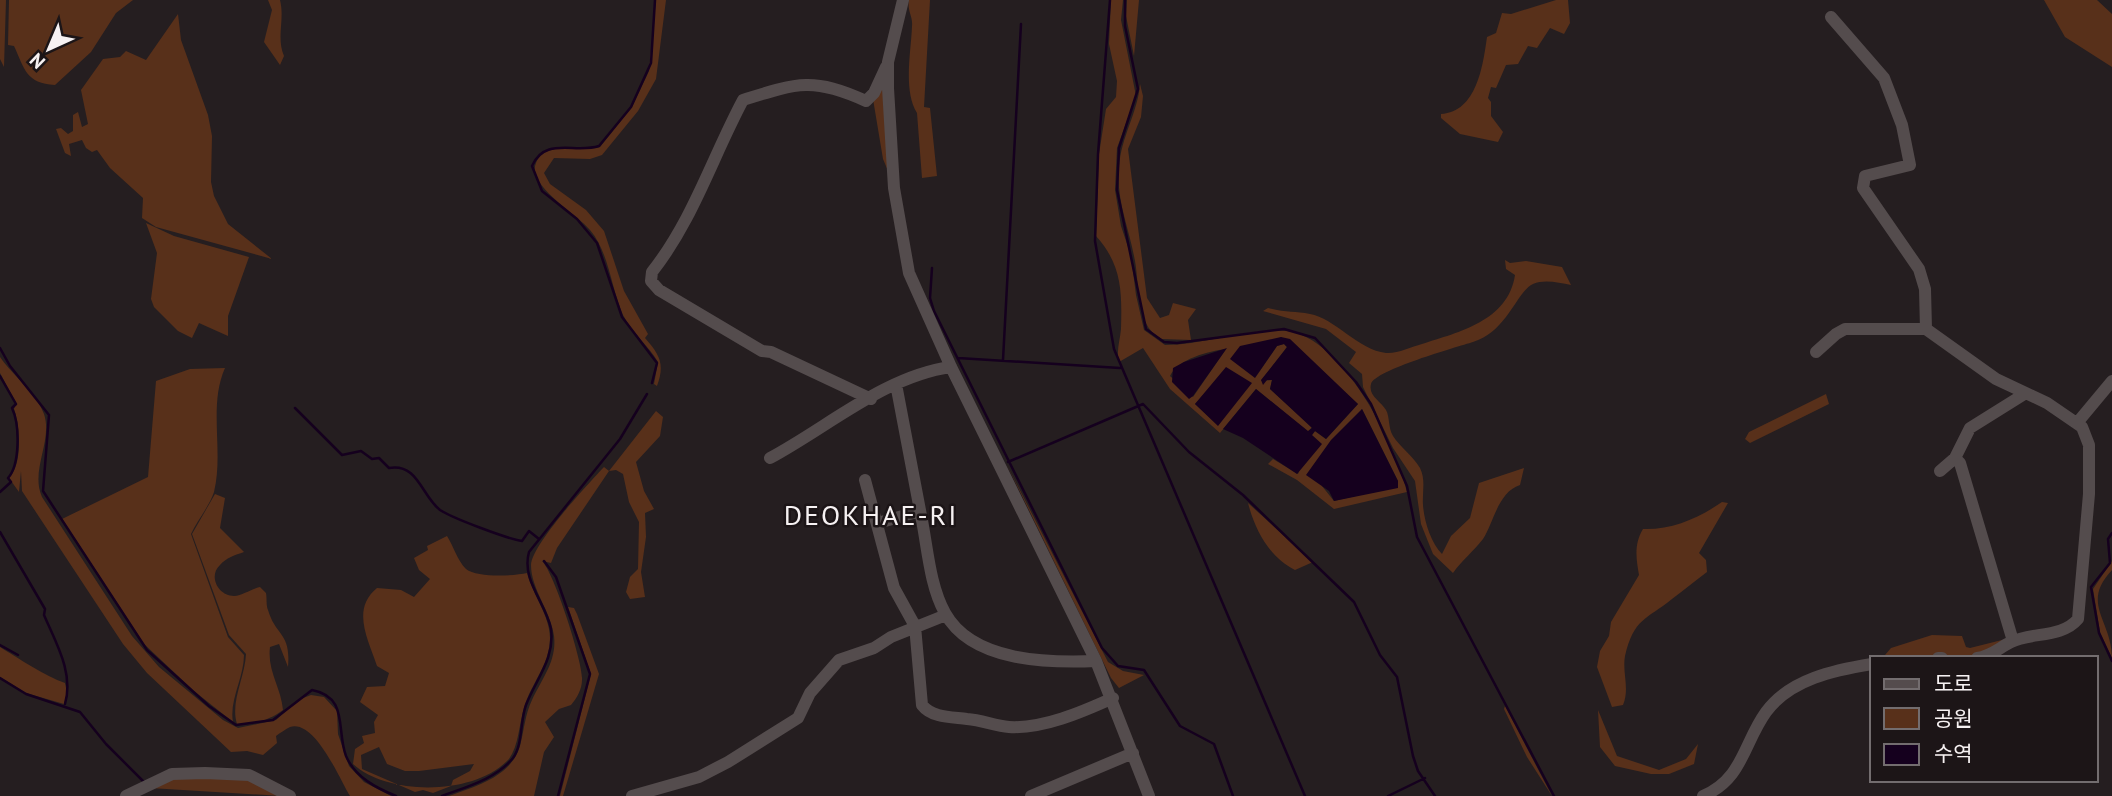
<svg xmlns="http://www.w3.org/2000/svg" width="2112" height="796" viewBox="0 0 2112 796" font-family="'PT Sans','Noto Sans KR',sans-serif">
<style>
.green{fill:#58301a;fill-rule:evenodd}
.water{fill:#15001e}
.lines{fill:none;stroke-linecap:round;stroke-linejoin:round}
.stream{stroke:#15001e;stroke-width:2.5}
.minor{stroke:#544c4d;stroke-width:12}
.labels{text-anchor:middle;stroke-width:5;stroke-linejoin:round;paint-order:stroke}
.quarter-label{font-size:28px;letter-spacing:2px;fill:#f6f1f2;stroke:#1c1517}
</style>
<rect width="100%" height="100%" fill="#251e20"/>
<path class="green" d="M0,0h6l-2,67 -4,-8z
M9,0h124l-17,13 -25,39 -36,33c-29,-2 -30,-15 -41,-39l-6,-1z
M268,0h12c5,20 -4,37 4,56l-4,9 -16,-23 8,-32z
M656,0h10l-10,79 -18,32 -36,44 -12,4 -36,-1 -10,15 6,11 36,26 18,21 20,60 24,43 -3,4c15,17 20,26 12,48l-3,-2 4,-22c-10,-17 -26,-29 -35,-47 -12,-27 -14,-63 -33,-85 -13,-16 -64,-45 -54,-67 9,-24 45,-10 64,-16l32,-40 17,-36z
M909,0h21l-6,107 6,1 7,68 -15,2 -5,-65c-14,-23 -6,-60 -5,-87 1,-10 -5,-15 -3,-26z
M1111,0h12l-2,20 15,76 -19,52 -2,42 6,36 10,30 5,39 8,35 21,15c38,0 86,-18 122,-14 55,6 109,113 120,161l-73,17 -37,-29 -29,-16 5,-5 25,15 14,-39 3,-4 11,8 32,-35 -77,-67 -26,41 22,-32 7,-2 3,3 -3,4 -23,30 11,-1 -2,9 42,38 -4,5 -52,-43 -36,44 -50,-44 -27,-41 -24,14c-3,-12 1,-21 2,-33 1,-38 1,-64 -25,-93l3,-82 7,-45 10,-12 1,-16 -8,-37zM1226,349l-33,48 -23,-21c8,-17 39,-25 56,-27zM1219,377l21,18 -22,30 -23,-21zM1362,409l36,72 -30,12 -34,8 -12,-15z
M1127,0h12l-5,56 -8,-40z
M1556,0h12l2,23 -6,11 -14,-6 -13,20 -9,-2 -10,18 -12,1 -10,23 -5,-1 -3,11 3,4v14l12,16 -5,10 -38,-8 -19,-16v-4c36,-2 42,-49 46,-77l9,-4 6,-20 9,1z
M2044,0h53l15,14v53l-47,-30z
M178,14l3,26 27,75 4,21 -1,46 3,14 14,28 44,35 -116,-32 -14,-9 1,-20 -33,-30 -13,-18 -5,2 -6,-4 -4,-8 -13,4 2,12 -6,-3 -9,-24 5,-1 7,6 5,-3v-16l5,-3 4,15 6,-3 -7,-34 22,-31 17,-2 6,-6 20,9z
M886,69l5,109 -8,-19 -10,-60z
M1140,84l3,12 -2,21 -13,32 19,149 13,20 9,-3 4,-12 23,6 -8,11 3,20 -29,-1c-6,-3 -12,-8 -15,-14 -11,-21 -8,-47 -13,-69 -6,-31 -18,-57 -15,-89 2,-30 19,-55 21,-83z
M146,223l28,13 75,21 -21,59v20l-29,-13 -7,15 -14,-7 -24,-24 -3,-8 6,-46z
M1505,260l5,3 16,-2 36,6 9,18c-12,-2 -26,-6 -38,-1 -16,7 -26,48 -60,58 -16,5 -98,28 -102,42 -3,12 10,17 15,26 4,7 2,18 7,26 7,11 19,19 27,32 6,12 2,25 3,37 1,16 8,38 19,49l9,-18 19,-18 9,-35 45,-15 -4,17c-22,7 -26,37 -37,54 -9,12 -21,21 -30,34l-20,-19 -12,-30 -6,-43 -22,-33 -30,-61 -1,-13 -13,-11 7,-11 -30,-23 -63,-18 5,-3c18,5 27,3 42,6 24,4 49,36 76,39 11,1 25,-6 36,-9 37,-12 86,-23 93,-69l-9,-6z
M0,357c13,19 36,35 44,57 9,27 -14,56 -2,83l90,139 27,31 64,53 15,8 38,-8 22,-20 13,-5 13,2 13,14 1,23 11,32 15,16 27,14h-41c-10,-16 -35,-77 -60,-69 -4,2 -10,6 -14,9l1,7 -14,12 -16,-4 -16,1 -84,-79 -24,-29 -101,-153 -1,-20 -2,21 -10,-14c14,-14 11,-52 5,-69l2,-6 -16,-30z
M225,368c-17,38 -1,84 -11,124 -4,13 -17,29 -23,42l37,103 16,18c0,23 -15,45 -11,67l-39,-31 -50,-47 -82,-125 86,-42 8,-96 34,-12z
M1826,394l3,10 -79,39 -5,-4 4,-7z
M656,411l7,6 -3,19 -24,26 8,29 10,18 -9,4 1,24 -5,35 4,25 -15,2 -4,-7 4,-15 8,-8 1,-47 -10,-20 -6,-28 -7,-4 -7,1 -52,77 -6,15 -9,-2c12,11 42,104 40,119 0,9 -5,18 -11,25l-12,4 -14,13 9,15 -10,15 -10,44h-85c26,-10 62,-19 71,-50 4,-15 5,-32 12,-46 10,-22 25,-39 22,-64 -3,-24 -23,-47 -23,-71 1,-21 57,-81 73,-98l5,4z
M1006,463l102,199 15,9 21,4 -25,13 -8,-10z
M215,494l10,4 -5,30 24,24c-9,3 -18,6 -24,13 -12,11 -2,31 14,31 9,-1 17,-7 26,-9l6,6c1,5 0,13 2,17 8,27 23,22 20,57l-9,-23 -9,3c-3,24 11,40 13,63 -13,10 -30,15 -46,14 -7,-22 8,-47 9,-70l-17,-19 -37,-101z
M1722,502l6,1 -29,50 7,7 1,12c-12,9 -23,18 -35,27 -26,21 -38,19 -47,57 -3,17 5,32 -2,49l-11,2 -15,-40 3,-16 9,-15 2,-14 28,-47c-3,-17 -5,-31 4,-46 29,1 56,-11 79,-27z
M1248,503l65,59 -18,8c-26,-13 -40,-40 -47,-67z
M447,536c7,11 10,24 19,33 11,9 48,7 61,4 6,22 23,43 23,65 0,27 -19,45 -26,70 -5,16 -5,37 -15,51 -34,37 -121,37 -156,5l2,-15 9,-6 -2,-7 13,-3 -1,-11 4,-7 -18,-13 7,-15 18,-1 4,-13 -12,-7c-9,-27 -26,-57 0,-78l24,2 13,7 16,-18 -11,-9 -5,-12 14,-8 -1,-4zM379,747l8,17 18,7h14l55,-7 -4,7 -17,9 -2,6 -18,7 -10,-3 -8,2 -53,-23 -1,-14z
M2112,561v9c-32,34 0,50 0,88l-12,-26 -7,-43z
M568,607l6,1 3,6 22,60 -36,122h-3l31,-122z
M1932,635l30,1 4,11 4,1 40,-10 -25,16 -15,3 -98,1v4l-11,-1 24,-6 6,-7z
M0,647c18,11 45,29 65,36l2,10 -3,11 -38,-11 -26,-16z
M1505,706l47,90 -25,-39 -23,-48z
M1598,710l19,46 42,14 27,-11 12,-15 -4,20 -25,10h-18l-36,-8 -15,-19z
M172,776l75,1 36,19 -133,-8z"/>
<path class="water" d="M1281,337l9,2 68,65 -32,35 -11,-8 -3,4 10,9 -25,30 -54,-36 -20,-9 33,-40 52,42 4,-3 -42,-39 2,-9h-5l-4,5 -2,-5 23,-29 3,-4 -3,-3 -7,2 -22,32 -25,-19 10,-13z
M1227,348l-34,48 -4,3 -17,-17 1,-14 11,-6z
M1226,367l26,16 -34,43 -23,-22z
M1362,409l36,72v7l-64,13 -5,-10 -23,-16 25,-35z"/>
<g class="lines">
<path class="stream" d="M1110,0l-12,154 -3,87 19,108 191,447
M1125,0v26l13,63 -19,59 -2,42 29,139 18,13 13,1 107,-14 31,9 41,44 15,22 36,82 10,51 137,259
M932,268l-2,30 4,13 168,337 16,18 26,4 36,56 34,18 19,52
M0,348l10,18 39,49 -6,76 104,159 62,56 27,19 37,-5 39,-30c37,7 24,40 34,66 9,21 30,32 50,40
M958,358l162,10
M1003,360l18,-336
M0,376l16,28 -4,4c8,17 8,57 -4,70l3,4 -11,10
M652,383l5,-20 -35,-46 -25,-74 -20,-24 -35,-28 -10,-25c13,-30 43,-12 67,-20l32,-39 20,-44 4,-63
M295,408l47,47 19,-4 11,8 7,-1 10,10c29,-5 32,27 51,42 12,8 68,29 82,31l7,-10 10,8
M1008,462l135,-58 46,48 54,43 111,107 26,53 17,22 16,79 5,15 17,25
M0,532l45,77 -1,6c12,28 30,58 21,89
M2112,533l-4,6 2,24 -19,24 8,46 13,28
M544,561l12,16 34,97 -32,122
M0,645l18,10
M0,678l26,16 54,18 26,32 39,39
M442,796c24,-9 54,-17 71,-38 10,-14 7,-37 13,-53 10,-26 29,-46 25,-76 -5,-26 -30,-49 -22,-77l91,-113 27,-45
M1388,796l37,-18"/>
<path class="minor" d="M903,0l-15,62v26l6,100 15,85 42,94 145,294 53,135
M1831,17l53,61 18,47 8,40 -45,11 -2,12 56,81 6,20 1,40
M1816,352l20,-18 9,-5h81l70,50 51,24 35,24 7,18v49l-11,125c-16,19 -46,13 -67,23 -12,6 -20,14 -34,16
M896,384c9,47 18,94 27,142 5,28 8,62 22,87 27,49 103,50 151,48
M871,399l-100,-47 -9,-1 -103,-61 -8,-9 1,-9c41,-52 60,-114 91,-172 54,-17 70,-23 123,1l8,-8 12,-26
M2077,423l35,-42
M770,458c58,-31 115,-82 181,-91
M1955,458l5,5 53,178
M1940,471l15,-13 15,-30 56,-35
M865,480l29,108 21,38 7,79c10,13 30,12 45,14 15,1 28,7 42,8 34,2 73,-15 104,-29
M878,523l42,-12
M1938,658h4
M126,796l46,-22 33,-1 44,2 41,21
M632,796l67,-19 29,-15 70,-44 12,-25 29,-33 35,-12 17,-11 55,-22
M1031,796l102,-43
M1703,796c40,-17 40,-52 63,-84 24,-33 69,-42 106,-48"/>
</g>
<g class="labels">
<g class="quarter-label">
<text x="871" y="525">DEOKHAE-RI</text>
</g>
</g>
<rect x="1870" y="656" width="228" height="126" fill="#1c1517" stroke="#736d6f" stroke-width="2"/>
<rect x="1884" y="679" width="35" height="10" fill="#544c4d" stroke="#736d6f" stroke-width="2"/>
<text x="1934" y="691" font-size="21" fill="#f6f1f2">도로</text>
<rect x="1884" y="708" width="35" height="21" fill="#58301a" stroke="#736d6f" stroke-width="2"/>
<text x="1934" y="726" font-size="21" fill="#f6f1f2">공원</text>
<rect x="1884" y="744" width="35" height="21" fill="#15001e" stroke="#736d6f" stroke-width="2"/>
<text x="1934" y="761" font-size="21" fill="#f6f1f2">수역</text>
<g transform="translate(49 49) rotate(224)" stroke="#1c1517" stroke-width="5" paint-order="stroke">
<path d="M0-5L12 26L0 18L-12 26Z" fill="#f6f1f2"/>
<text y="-10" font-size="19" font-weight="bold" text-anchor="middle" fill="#f6f1f2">N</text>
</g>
</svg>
